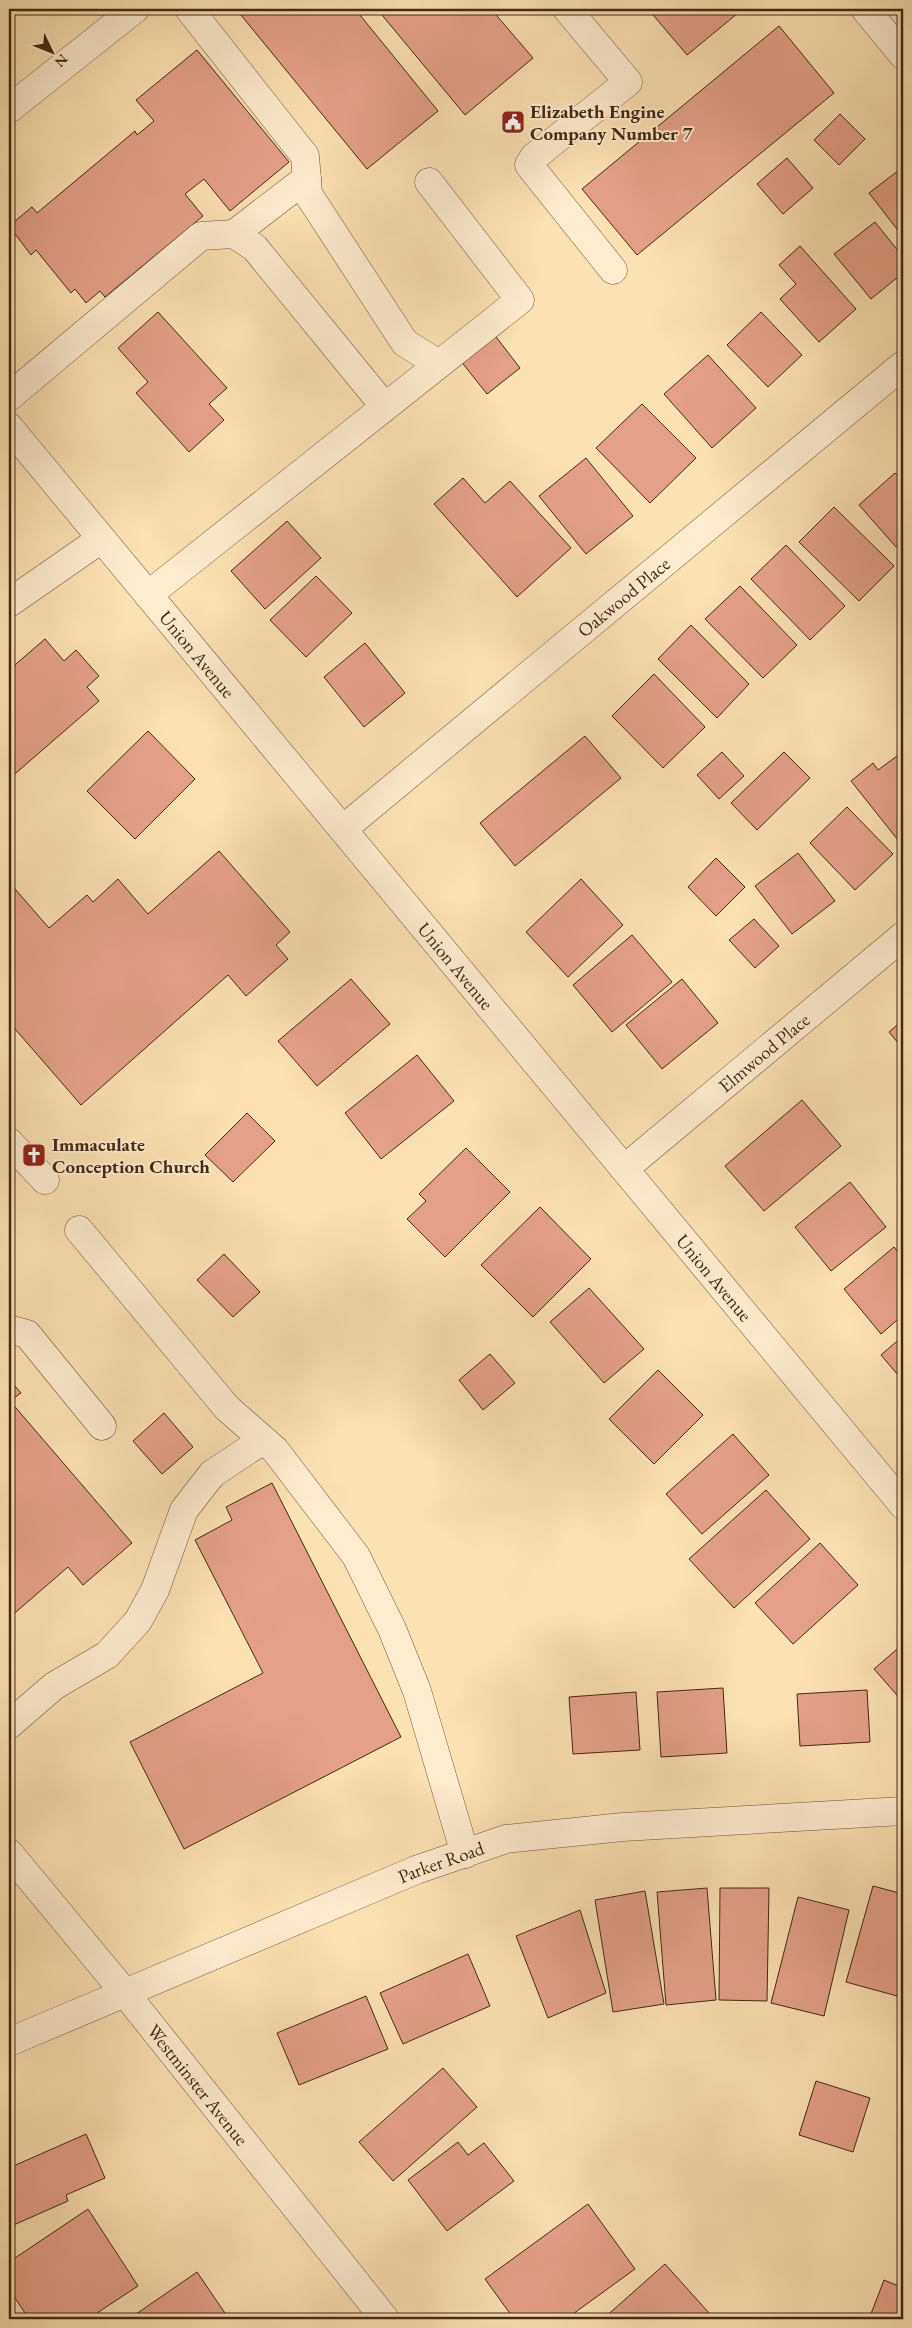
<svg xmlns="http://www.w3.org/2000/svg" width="912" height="2328" viewBox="0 0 912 2328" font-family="'EB Garamond',serif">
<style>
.building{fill:#e5a188;stroke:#432812}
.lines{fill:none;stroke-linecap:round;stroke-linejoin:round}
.minor-casing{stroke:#71563a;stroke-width:29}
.minor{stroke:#fdecce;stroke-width:28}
.labels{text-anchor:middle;stroke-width:4;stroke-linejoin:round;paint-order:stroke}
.poi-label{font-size:19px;font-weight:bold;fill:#432812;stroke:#fdecce;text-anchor:start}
.street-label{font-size:19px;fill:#432812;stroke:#fdecce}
</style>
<rect width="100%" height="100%" fill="#fce1b3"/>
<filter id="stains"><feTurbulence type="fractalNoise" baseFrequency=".004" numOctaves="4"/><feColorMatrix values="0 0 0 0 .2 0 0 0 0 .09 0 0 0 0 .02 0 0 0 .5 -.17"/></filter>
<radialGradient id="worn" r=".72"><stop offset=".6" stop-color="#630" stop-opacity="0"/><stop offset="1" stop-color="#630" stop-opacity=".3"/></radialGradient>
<path class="building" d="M236,9h119l83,102 -71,58z
M377,9h114l42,49 -68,57z
M648,9h95l-56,46z
M779,26l55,67 -197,162 -55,-66z
M197,50l92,112 -59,49 -26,-32 -19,15 18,22 -98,81 -5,-6 -14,12 -11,-14 -4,4 -35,-43 -5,5 -22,-29 23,-19 5,6 98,-82 2,4 17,-14 -18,-21z
M840,114l25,25 -26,26 -25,-25z
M787,158l26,30 -30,26 -26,-30z
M903,167v70l-34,-44z
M875,222l28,35v16l-32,26 -37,-45z
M800,246l56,63 -37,33 -39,-43 16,-15 -17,-19z
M158,312l69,76 -18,16 15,16 -35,32 -53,-59 12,-11 -30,-34z
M761,312l41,43 -34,32 -41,-42z
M493,333l27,35 -33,26 -27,-34z
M708,355l48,53 -44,40 -48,-54z
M642,404l54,54 -46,45 -54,-55z
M586,458l47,58 -47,38 -47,-58z
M895,473l8,8v60l-7,6 -37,-42z
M463,478l22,25 25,-22 61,67 -54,49 -83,-93z
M834,507l60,59 -35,35 -60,-59z
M287,521l34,37 -56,51 -34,-38z
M786,545l59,61 -35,34 -59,-61z
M316,576l36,37 -46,44 -36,-37z
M740,586l57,59 -34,33 -58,-59z
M691,625l58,59 -32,34 -59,-59z
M45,639l19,22 12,-11 23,26 -12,11 12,14 -90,78v-109z
M365,643l40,50 -41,34 -40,-50z
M654,674l51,53 -42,41 -51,-52z
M148,731l47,48 -60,60 -48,-48z
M585,736l36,42 -106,88 -35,-43z
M722,752l22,24 -25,23 -22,-24z
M784,752l26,26 -53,52 -26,-27z
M901,753l2,3 -1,89 -51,-64 22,-18 5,7z
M847,807l46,47 -38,36 -45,-47z
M219,851l71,81 -14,13 12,14 -42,37 -18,-21 -147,130 -72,-83v-140l40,46 38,-33 6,7 25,-23 30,35z
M798,853l37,48 -43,33 -37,-48z
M716,858l29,29 -29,29 -28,-29z
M581,879l42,46 -55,52 -42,-45z
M754,919l25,27 -24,22 -26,-28z
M632,935l40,47 -60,50 -39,-47z
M351,979l39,45 -73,62 -39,-45z
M682,979l36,44 -56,46 -36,-44z
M903,1020v29l-14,-17z
M417,1055l37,46 -73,58 -36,-46z
M802,1100l39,46 -77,65 -39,-45z
M247,1113l28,28 -42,41 -28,-27z
M466,1148l44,44 -65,65 -38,-38 19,-18 -7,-7z
M850,1182l36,45 -55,44 -36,-44z
M540,1207l51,52 -58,58 -52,-52z
M894,1247l9,12v56l-22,19 -37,-45z
M224,1254l36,38 -27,25 -36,-37z
M589,1288l55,61 -40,34 -54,-61z
M903,1336v45l-22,-26z
M490,1354l25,29 -32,27 -24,-30z
M658,1370l45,45 -49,49 -45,-45z
M9,1379l12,14 -11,8 122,142 -49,42 -15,-18 -59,51z
M164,1413l29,34 -31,27 -29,-33z
M733,1434l36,41 -67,59 -36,-40z
M272,1483l129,254 -217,112 -54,-107 133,-69 -68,-133 37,-20 -6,-13z
M766,1490l44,49 -76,69 -45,-49z
M820,1543l38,42 -65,59 -38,-41z
M903,1644v58l-29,-33z
M723,1688l4,65 -66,4 -4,-65z
M867,1690l3,52 -70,4 -3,-52z
M636,1692l4,58 -67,4 -4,-57z
M873,1886l30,8v81l-6,21 -51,-14z
M707,1888l9,112 -50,5 -9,-113z
M720,1888h49l-2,113 -48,-1z
M645,1891l19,113 -51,8 -18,-112z
M798,1897l51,13 -25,106 -53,-13z
M580,1910l26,83 -58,25 -32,-82z
M468,1954l22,52 -87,38 -23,-51z
M366,1996l22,53 -89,36 -22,-52z
M443,2068l34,39 -84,74 -34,-39z
M816,2081l54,17 -17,54 -54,-17z
M86,2134l19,44 -39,17 2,6 -59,26v-59z
M458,2142l10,13 16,-12 30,38 -67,50 -39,-51z
M588,2204l47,65 -69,50h-52l-29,-40z
M88,2209l50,77 -50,33h-59l-20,-30v-27z
M665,2264l44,49 -7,6h-99z
M197,2272l32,47h-100z
M884,2280l19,8v31h-34z"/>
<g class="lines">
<g class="minor-casing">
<g id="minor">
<path d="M189,9l116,147 3,38 97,149 34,21"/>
<path d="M567,9l61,73 -94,75 -5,8 84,105"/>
<path d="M865,9l38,46"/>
<path d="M9,109l126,-100"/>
<path d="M234,234l73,-56"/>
<path d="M9,397l192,-161 33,-2 21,14 130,159"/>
<path id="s1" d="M9,427l894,1078"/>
<path d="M148,595l372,-295 -91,-118"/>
<path d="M9,603l92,-64"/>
<path id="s2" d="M343,829l560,-464"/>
<path d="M9,1142l36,38"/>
<path id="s3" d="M624,1169l279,-233"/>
<path d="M79,1230l148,178 48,42 81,106 36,73 25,62 48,163"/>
<path d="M9,1331l3,-1 15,4 75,92"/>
<path d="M9,1725l45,-39 53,-31 31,-34 17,-31 29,-80 28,-36 51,-34"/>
<path id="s4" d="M9,1853l116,140 260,326"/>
<path id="s5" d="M9,2042l407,-172 90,-31 117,-12 280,-16"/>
</g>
</g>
<use href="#minor" class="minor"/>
</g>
<defs>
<g id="civic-square" transform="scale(1.25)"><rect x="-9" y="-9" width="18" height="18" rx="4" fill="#8f2418" stroke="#fdecce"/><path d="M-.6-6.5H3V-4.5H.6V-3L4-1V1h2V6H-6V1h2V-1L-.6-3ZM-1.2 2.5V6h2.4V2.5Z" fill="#fff"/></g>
<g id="church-square" transform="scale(1.25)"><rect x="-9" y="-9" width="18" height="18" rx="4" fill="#8f2418" stroke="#fdecce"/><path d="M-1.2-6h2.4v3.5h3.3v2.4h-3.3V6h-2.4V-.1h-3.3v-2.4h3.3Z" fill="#fff"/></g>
</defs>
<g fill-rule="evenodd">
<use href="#civic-square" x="513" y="122"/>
<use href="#church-square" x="34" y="1155"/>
</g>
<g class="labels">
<g class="poi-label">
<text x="530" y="118">Elizabeth Engine<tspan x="530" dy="22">Company Number 7</tspan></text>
<text x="52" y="1151">Immaculate<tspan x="52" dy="22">Conception Church</tspan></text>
</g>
<g class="street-label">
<text dy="7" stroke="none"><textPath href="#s2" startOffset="364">Oakwood Place</textPath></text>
<text dy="7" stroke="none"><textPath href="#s1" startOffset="295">Union Avenue</textPath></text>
<text dy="7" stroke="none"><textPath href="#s1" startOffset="700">Union Avenue</textPath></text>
<text dy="7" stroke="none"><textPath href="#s3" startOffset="182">Elmwood Place</textPath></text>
<text dy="7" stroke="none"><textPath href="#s1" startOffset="1105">Union Avenue</textPath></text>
<text dy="7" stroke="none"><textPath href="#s5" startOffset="468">Parker Road</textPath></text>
<text dy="7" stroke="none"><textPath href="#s4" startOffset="299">Westminster Avenue</textPath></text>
</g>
</g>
<rect width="912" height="2328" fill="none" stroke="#fce1b3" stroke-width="30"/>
<rect x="10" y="10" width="892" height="2308" fill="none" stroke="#432812" stroke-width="2.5"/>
<rect x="15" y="15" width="882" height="2298" fill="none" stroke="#432812"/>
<g transform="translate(52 52) rotate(133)" stroke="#fdecce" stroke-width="4" paint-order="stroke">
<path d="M0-4L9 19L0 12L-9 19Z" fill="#432812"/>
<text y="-8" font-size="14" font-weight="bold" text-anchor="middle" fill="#432812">N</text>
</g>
<rect width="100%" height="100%" filter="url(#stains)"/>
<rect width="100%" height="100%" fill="url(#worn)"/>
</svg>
